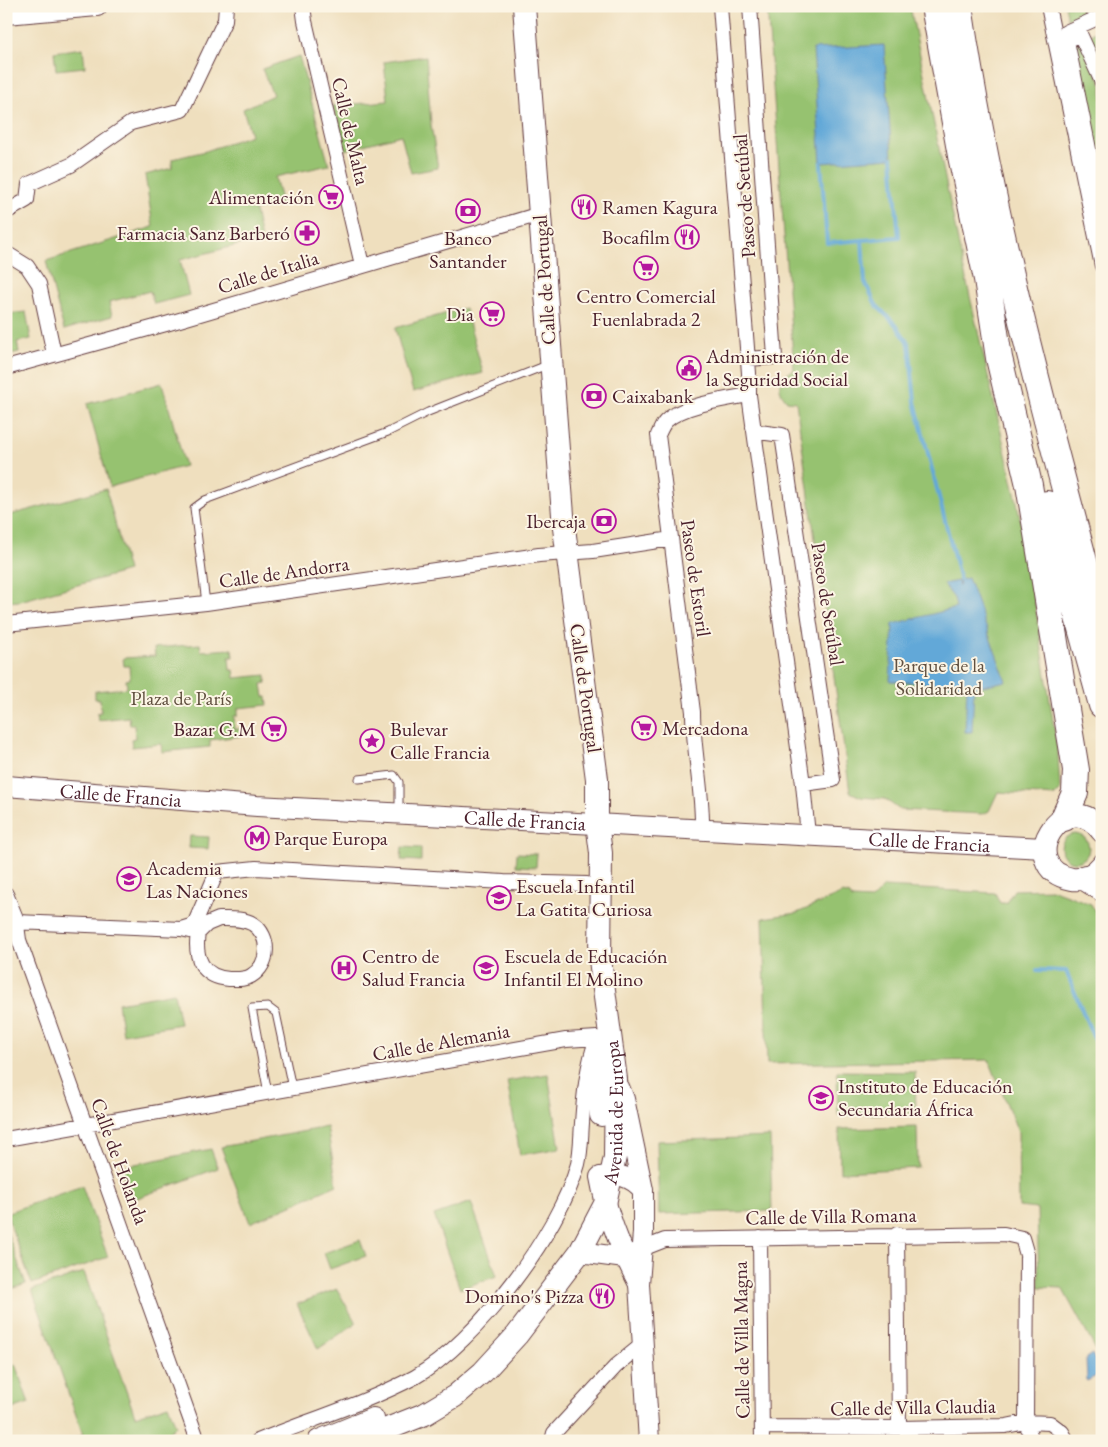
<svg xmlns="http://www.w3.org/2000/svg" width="1108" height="1447" viewBox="0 0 1108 1447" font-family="'EB Garamond',serif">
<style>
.green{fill:#96c270;stroke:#70704e}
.water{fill:#62a8d8;stroke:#566482}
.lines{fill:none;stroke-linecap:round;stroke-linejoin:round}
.stream{stroke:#62a8d8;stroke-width:4}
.lane-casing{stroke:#633c41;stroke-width:9}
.street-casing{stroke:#633c41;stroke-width:16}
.secondary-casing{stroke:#633c41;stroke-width:22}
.primary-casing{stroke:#633c41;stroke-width:24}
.highway-casing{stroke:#633c41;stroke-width:28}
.lane{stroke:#fff;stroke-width:7}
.street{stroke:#fff;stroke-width:14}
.secondary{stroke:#fff;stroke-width:20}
.primary{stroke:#fff;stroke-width:22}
.highway{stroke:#fff;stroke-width:26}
.labels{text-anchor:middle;stroke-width:4;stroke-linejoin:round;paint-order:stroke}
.street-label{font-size:20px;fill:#4a1f2b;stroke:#fcf5e5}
.poi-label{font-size:20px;fill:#4a1f2b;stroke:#fcf5e5;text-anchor:start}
.park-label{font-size:20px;fill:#615040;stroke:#fcf5e5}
</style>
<rect width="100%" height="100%" fill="#fcf5e5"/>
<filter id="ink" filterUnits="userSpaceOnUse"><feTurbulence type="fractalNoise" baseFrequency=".02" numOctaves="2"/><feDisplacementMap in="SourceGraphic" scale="10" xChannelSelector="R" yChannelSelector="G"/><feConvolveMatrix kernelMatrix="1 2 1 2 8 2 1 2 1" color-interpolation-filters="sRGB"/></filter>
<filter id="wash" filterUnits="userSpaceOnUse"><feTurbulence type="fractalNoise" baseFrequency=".0096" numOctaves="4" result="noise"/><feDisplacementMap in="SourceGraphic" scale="20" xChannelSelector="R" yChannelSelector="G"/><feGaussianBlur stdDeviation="1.12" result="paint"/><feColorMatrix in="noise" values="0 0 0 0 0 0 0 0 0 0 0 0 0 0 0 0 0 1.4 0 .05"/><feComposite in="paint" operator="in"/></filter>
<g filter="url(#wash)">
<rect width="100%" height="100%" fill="#efdfbe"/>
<path class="green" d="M767,6h143l53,260 54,236 12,63 29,188 2,38 -6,5 -56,-4 -9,19 -6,3 -83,-4 -15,-11 -24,-2 -11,-5 -54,-390 -9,-1c-11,-12 -10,-25 7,-31z
M1065,6h29l-26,13z
M1102,29v53l-21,-43z
M1079,38l23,47v107l-32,-149z
M83,48l2,19 -29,3 -2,-18z
M299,56l30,109 -54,12 7,27 -27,6 6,29 -81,21 9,35 -35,9 -4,-13 -41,11 3,14 -48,14 -18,-69 107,-34 -8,-52 27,-7v-9l34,-8 45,-16 -8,-26 30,-14 -11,-26z
M426,56l5,69 7,43 -27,5 -10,-38 -56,15 -13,-44 56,-5 -4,-39z
M465,308l18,65 -70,19 -18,-64z
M26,312l5,27 -14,3 2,10 -13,3v-10l6,-1 -6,-30z
M162,383l23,83 -75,21 -23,-83z
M106,489l22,82 -108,30 -14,1v-86z
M200,644l1,7 31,-2 1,8h-4l1,13h4l1,8 31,-3v8l-4,1 2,13h3l1,8 -30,3v8h-4l1,13h5v7l-30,4v7l-48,5 -1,-8 -29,3 -1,-8 4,-1 -1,-13h-4l-1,-8 -31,3 -1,-7 4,-1 -1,-13h-5v-8l32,-3 -1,-8 4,-1 -1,-13h-5l-1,-8 32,-2 -1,-8z
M1061 848a14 14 0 1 1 28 0a14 14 0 1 1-28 0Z
M190,836l19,1 -1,12 -19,-1z
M402,847l19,1v13l-20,-1z
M517,853l20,1 -1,13 -20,-1z
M884,887l111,6 5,10h6l8,-13 37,-1 40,15 11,19v438l-40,-73 -23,-1 -2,-78 -18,-2 -1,-75 -29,-72 -222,4 -4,-146 34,-5 46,-20 7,2 2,4 19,1z
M174,993l6,31 -57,10 -5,-31z
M837,1071l78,1 1,41 -78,2z
M548,1074l12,74 -40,7 -13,-74z
M327,1127l10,58 -87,38 -29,-76z
M917,1127l1,41 -78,4 -1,-43z
M770,1137l2,74 -113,3 -2,-73z
M211,1149l7,19 -86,32 -12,-33z
M82,1186l26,71 -76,27 -26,-71z
M471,1202l26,74 -37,13 -26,-74z
M6,1230l20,54 -20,7z
M360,1240l6,16 -36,13 -6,-16z
M84,1272l51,144 33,-11 8,21 -16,15h-92l15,-6 -51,-145z
M337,1289l19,34 -38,26 -21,-45z
M15,1364l14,39 -20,7 -3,-5v-38z"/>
<path class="water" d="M884,45l8,113 -71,5 -8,-114z
M968,578l38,103 -32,7 -2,44h-7l2,-46 -77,-5 3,-57 63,-16 -2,-10 -11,-14 15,-3 1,5 1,-6z
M1092,1354l9,17 -1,3 -13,7 -1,-23z"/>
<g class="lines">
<path class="stream" d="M821,163l6,80 72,-6 -7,-79
M862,240l3,42 11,23 20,20 13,19 6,58 45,178
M1037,970l29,1 36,87
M1102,1329l-2,3 2,10"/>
</g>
</g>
<g filter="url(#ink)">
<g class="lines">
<g class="lane-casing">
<path id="lane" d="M206,603l-12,-95 11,-8 183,-68 40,-20 119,-47
M359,779l35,-4 5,7v30
M268,1093l-16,-85 16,-1 8,6 16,75"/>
</g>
<g class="street-casing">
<path id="street" d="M303,6l2,15 57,244
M720,6l29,367v22l54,389 5,51
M1048,6l54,260
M1066,32l36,-16
M1102,82l-22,-48 -13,7 35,172
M6,212l21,-12 2,-16 42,-19 60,-42 51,-13 43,-90 1,-14
M6,253l21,13 12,18 15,70
M748,359l27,-2 -25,-351
M6,368l160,-44 374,-110
M753,427l6,5 23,3 51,345 -30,4
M6,624l200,-21 333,-48 54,-4 78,-12
M702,829c1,-39 -9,-78 -9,-117l-35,-277c2,-4 4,-10 8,-14 17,-16 60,-22 83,-26
M6,894l10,24 3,22 179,501
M219,919c11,0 24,-1 34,5 18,12 17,41 -2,52 -7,4 -14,3 -22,3 -27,-2 -35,-21 -31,-46l9,-9z
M17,922l164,7 9,2
M181,929l13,-4 23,-53 39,-4 248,14 83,2
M6,1139l560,-99 31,-2c-10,27 -13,56 -15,85 -1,13 -1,29 -4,41 -18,67 -102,179 -163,213 -49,26 -105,43 -157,64
M897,1234l2,194
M760,1238l2,203
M642,1249l23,-9 339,-6 18,4 5,17 -1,167 6,19
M762,1427l137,1 107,-2 20,-4 24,1 12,9 5,9
M552,1441l2,-8 62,-67 27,-22"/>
</g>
<g class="secondary-casing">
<g id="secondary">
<path d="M6,14l91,-8"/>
<path id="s1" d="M6,786l251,20 787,42"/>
<path d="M619,1087l5,12 19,91v42l-4,52 10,157"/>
<path d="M580,1252l45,6 8,-4"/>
<path d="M639,1284c-18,-34 -32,-68 -39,-107 18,-4 31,-1 43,13"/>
</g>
</g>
<g class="primary-casing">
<g id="primary">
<path d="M1102,831c-38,-50 -90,37 -30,48 11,2 23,-5 30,-14"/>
<path d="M598,1048l3,67"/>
<path d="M319,1441l54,-22"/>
<path id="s2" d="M357,1441l68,-27 30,-18 28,-24 34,-37 63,-83 25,-48 10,-47 1,-78 -16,-119 1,-107 -4,-30v-44l-33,-251 -40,-522"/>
</g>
</g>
<g class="highway-casing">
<path id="highway" d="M934,6l27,150 26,123 12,79 30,127 47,285 -1,23 -11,25
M959,6c31,211 88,417 143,622
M1047,504l55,201
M1086,878l16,10"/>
</g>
<use href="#lane" class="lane"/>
<use href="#street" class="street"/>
<use href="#secondary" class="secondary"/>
<use href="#primary" class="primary"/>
<use href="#highway" class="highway"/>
</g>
</g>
<defs>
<g id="supermarket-ring" transform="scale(1.25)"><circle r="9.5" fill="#fcf5e5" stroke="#b5179e" stroke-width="1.5"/><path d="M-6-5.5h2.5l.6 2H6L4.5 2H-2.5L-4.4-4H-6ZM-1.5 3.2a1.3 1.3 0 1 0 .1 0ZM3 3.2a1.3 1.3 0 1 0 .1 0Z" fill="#b5179e"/></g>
<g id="restaurant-ring" transform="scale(1.25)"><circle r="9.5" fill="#fcf5e5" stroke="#b5179e" stroke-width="1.5"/><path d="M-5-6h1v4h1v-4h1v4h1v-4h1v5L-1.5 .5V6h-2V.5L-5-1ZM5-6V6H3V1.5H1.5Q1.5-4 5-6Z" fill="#b5179e"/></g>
<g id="bank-ring" transform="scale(1.25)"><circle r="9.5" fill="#fcf5e5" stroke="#b5179e" stroke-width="1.5"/><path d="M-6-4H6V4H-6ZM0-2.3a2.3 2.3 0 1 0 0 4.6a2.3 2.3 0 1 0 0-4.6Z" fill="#b5179e"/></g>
<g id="pharmacy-ring" transform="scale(1.25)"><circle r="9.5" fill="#fcf5e5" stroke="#b5179e" stroke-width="1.5"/><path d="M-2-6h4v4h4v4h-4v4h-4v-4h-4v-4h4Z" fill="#b5179e"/></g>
<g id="civic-ring" transform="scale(1.25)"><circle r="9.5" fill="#fcf5e5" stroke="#b5179e" stroke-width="1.5"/><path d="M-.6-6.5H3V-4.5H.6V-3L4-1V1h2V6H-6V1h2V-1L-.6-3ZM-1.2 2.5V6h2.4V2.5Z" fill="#b5179e"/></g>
<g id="sight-ring" transform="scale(1.25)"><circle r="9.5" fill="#fcf5e5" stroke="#b5179e" stroke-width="1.5"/><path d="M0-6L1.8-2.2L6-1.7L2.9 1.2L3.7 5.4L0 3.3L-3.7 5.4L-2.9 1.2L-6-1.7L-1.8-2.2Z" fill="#b5179e"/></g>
<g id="metro-ring" transform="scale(1.25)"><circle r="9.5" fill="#fcf5e5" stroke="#b5179e" stroke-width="1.5"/><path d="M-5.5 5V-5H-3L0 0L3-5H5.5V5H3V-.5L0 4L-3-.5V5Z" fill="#b5179e"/></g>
<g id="school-ring" transform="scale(1.25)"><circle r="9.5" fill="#fcf5e5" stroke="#b5179e" stroke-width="1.5"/><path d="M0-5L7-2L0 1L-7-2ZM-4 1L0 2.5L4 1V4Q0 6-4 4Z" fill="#b5179e"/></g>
<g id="hospital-ring" transform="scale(1.25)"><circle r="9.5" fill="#fcf5e5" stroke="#b5179e" stroke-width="1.5"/><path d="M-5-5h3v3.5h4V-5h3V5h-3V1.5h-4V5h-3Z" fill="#b5179e"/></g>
</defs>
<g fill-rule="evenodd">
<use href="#supermarket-ring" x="331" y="197"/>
<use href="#restaurant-ring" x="584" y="207"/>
<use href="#bank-ring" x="468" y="211"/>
<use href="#pharmacy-ring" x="307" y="233"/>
<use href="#restaurant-ring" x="687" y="237"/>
<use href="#supermarket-ring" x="646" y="268"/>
<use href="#supermarket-ring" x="492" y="314"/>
<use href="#civic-ring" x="689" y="368"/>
<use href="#bank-ring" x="594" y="396"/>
<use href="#bank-ring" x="604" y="521"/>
<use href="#supermarket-ring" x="644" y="728"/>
<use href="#supermarket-ring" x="274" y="729"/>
<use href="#sight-ring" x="372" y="741"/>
<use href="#metro-ring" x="257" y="838"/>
<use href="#school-ring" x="129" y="879"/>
<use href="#school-ring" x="499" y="898"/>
<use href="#hospital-ring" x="344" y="968"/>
<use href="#school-ring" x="486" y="968"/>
<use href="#school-ring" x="821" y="1098"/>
<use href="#restaurant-ring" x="602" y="1296"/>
</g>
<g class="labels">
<g class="street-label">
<text transform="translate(351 131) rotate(77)" y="7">Calle de Malta</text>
<text transform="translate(744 196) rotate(-94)" y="7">Paseo de Setúbal</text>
<text transform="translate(268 272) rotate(-17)" y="7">Calle de Italia</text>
<text transform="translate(544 280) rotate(-94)" y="7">Calle de Portugal</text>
<text transform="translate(284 572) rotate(-8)" y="7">Calle de Andorra</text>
<text transform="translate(696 578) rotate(82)" y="7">Paseo de Estoril</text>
<text transform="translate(828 604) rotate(81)" y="7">Paseo de Setúbal</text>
<text transform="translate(586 688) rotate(82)" y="7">Calle de Portugal</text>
<text dy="7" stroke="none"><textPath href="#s1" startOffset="115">Calle de Francia</textPath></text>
<text dy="7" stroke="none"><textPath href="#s1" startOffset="520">Calle de Francia</textPath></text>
<text dy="7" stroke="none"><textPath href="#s1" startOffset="925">Calle de Francia</textPath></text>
<text transform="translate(441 1042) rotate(-10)" y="7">Calle de Alemania</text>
<text dy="7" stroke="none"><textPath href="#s2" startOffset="446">Avenida de Europa</textPath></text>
<text transform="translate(120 1161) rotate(70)" y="7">Calle de Holanda</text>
<text transform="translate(831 1216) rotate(-1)" y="7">Calle de Villa Romana</text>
<text transform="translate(741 1340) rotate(-91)" y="7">Calle de Villa Magna</text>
<text transform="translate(913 1407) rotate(-1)" y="7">Calle de Villa Claudia</text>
</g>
<g class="poi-label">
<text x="314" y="204" text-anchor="end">Alimentación</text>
<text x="602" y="214">Ramen Kagura</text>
<text x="290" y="240" text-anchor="end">Farmacia Sanz Barberó</text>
<text x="670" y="244" text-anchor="end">Bocafilm</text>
<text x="468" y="245" text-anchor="middle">Banco<tspan x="468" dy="23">Santander</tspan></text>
<text x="646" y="303" text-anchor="middle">Centro Comercial<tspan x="646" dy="23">Fuenlabrada 2</tspan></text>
<text x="474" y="321" text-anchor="end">Dia</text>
<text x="706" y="363">Administración de<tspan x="706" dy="23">la Seguridad Social</tspan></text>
<text x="612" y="403">Caixabank</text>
<text x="586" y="528" text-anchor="end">Ibercaja</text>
<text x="662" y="735">Mercadona</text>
<text x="256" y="736" text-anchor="end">Bazar G.M</text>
<text x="390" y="736">Bulevar<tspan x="390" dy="23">Calle Francia</tspan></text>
<text x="274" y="845">Parque Europa</text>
<text x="146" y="875">Academia<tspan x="146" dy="23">Las Naciones</tspan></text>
<text x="516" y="893">Escuela Infantil<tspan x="516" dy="23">La Gatita Curiosa</tspan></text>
<text x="362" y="963">Centro de<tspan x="362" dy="23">Salud Francia</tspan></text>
<text x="504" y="963">Escuela de Educación<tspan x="504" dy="23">Infantil El Molino</tspan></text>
<text x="838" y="1093">Instituto de Educación<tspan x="838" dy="23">Secundaria África</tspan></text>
<text x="584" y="1303" text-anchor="end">Domino's Pizza</text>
</g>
<g class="park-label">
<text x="939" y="672">Parque de la<tspan x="939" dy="23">Solidaridad</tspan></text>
<text x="181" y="705">Plaza de París</text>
</g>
</g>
<rect width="1108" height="1447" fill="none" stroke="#fcf5e5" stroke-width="25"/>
</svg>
